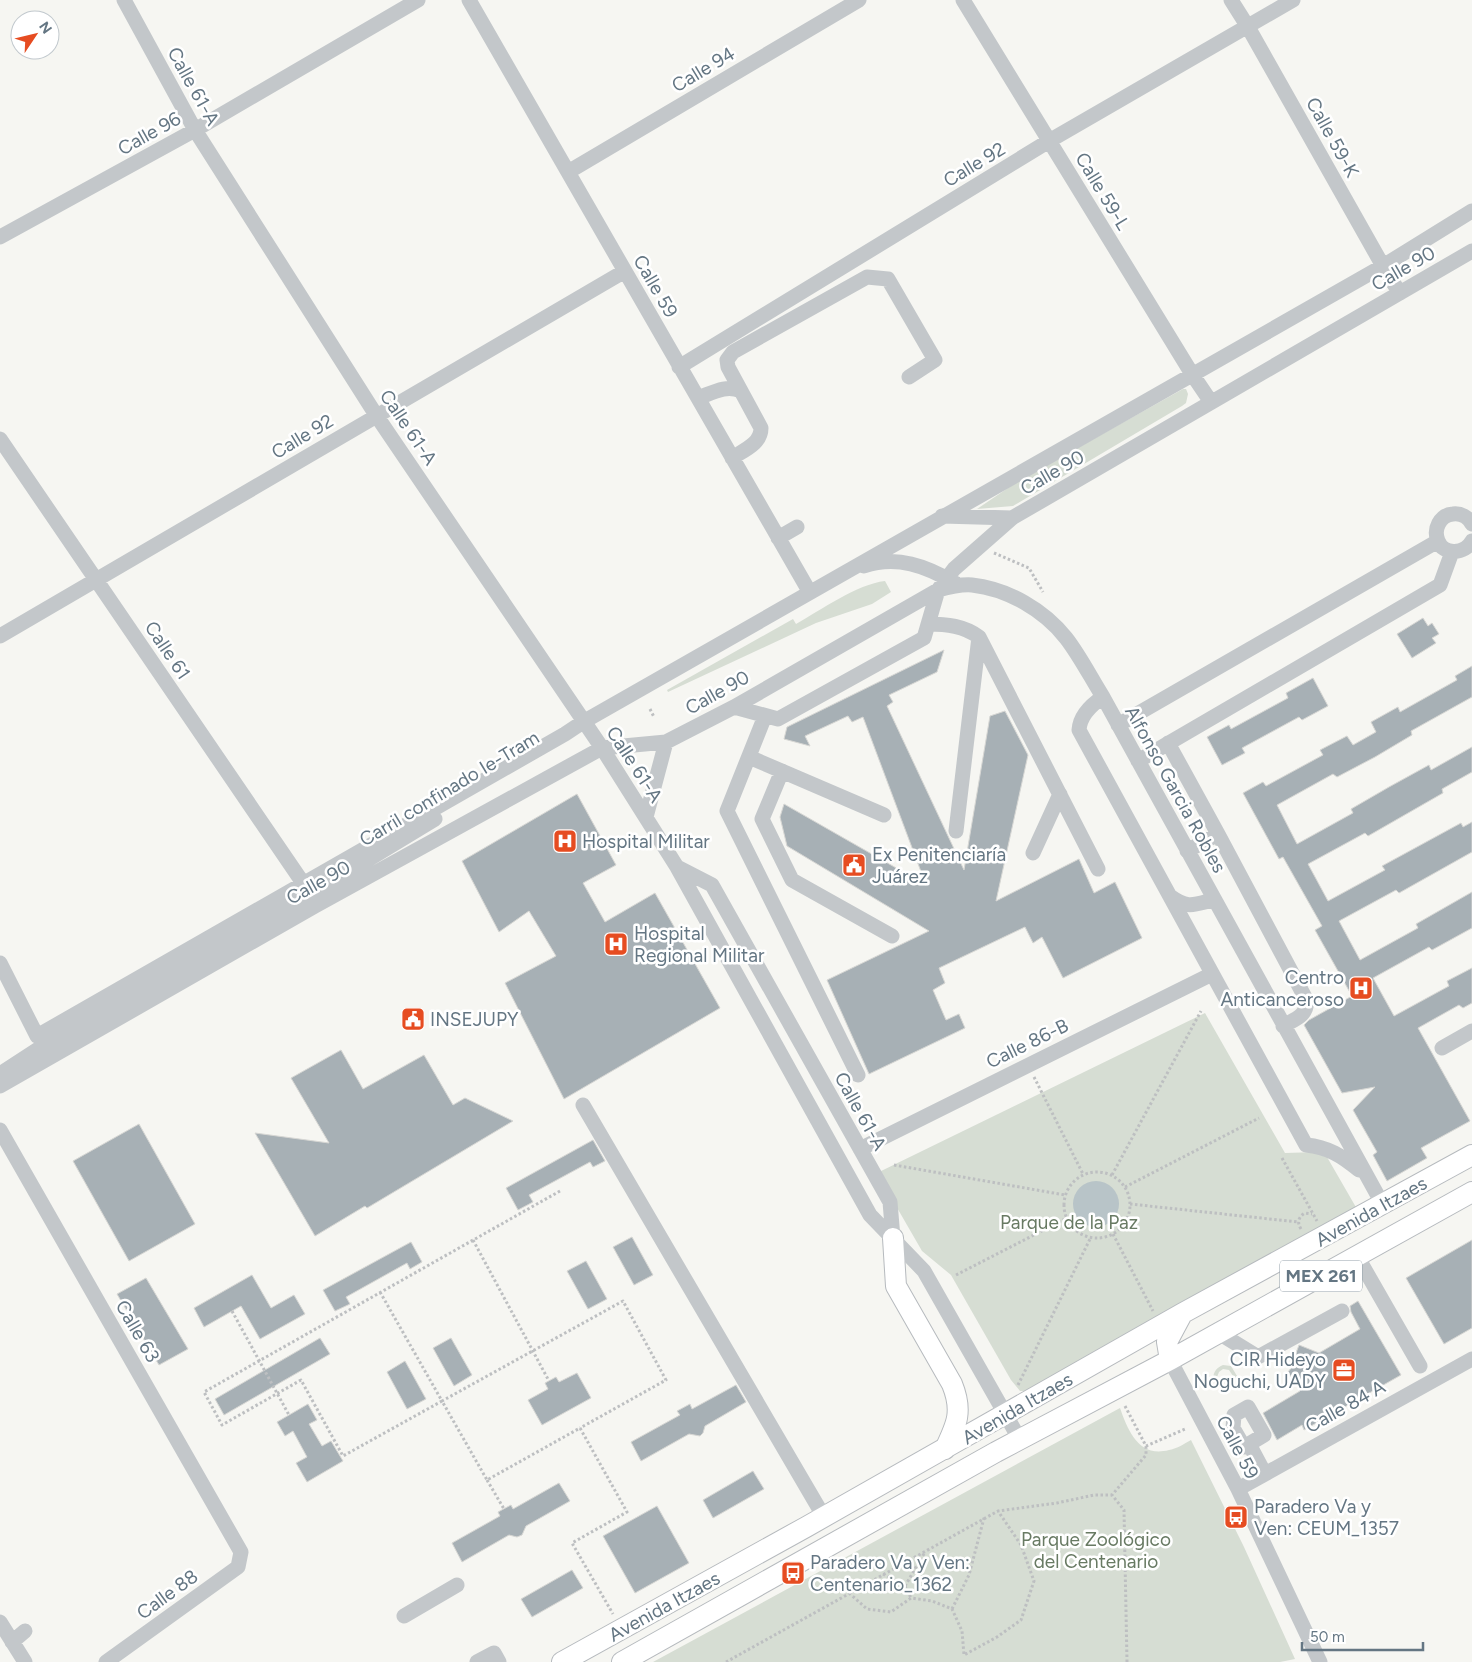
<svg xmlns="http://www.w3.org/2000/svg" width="1472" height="1662" viewBox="0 0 1472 1662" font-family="Figtree,sans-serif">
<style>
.green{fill:#d6ddd3;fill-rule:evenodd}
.water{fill:#b8c4c8}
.building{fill:#a7b0b5;stroke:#d7d7d4}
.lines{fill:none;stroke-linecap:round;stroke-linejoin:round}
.major-casing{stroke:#b6babe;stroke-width:22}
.path{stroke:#bdbfc1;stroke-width:3;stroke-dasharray:2.5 2.5;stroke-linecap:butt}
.minor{stroke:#c3c7ca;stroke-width:15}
.major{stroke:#fff;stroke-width:20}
.labels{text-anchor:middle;stroke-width:5;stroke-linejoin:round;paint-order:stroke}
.shield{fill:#fff;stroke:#929fa8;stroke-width:1}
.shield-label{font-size:18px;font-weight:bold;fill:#647683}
.street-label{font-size:19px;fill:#647683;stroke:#fff}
.poi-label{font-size:19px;fill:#647683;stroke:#fff;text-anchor:start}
.park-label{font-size:19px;fill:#687a63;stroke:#fff}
</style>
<rect width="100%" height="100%" fill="#f6f6f2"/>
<path class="green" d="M1183,389h3l2,5 -2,9 -4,3 -169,100 -36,3 43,-29z
M885,581l6,11 -19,12 -56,19 -148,69 -1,-2 126,-71 3,5c25,-14 61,-40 89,-43z
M1205,1013l80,140 32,-1 10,5 30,52 -330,182h-7l-9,-11 -60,-105 -29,-24 -45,-78z
M1223,1365l8,1 6,10 -1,8 -7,5 -11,-2c-8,-8 -5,-18 5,-22zM1223,1369l6,1 4,6 -1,5 -6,4 -7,-3 -2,-5 2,-5z
M1120,1408c8,23 19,50 49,42 7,-1 15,-6 22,-10l53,107 51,112 -15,3h-627z"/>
<path class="water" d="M1073 1204a23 23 0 1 1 46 0a23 23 0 1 1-46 0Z"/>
<path class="building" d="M1423,618l5,8 4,-3 7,11 -7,4 4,5 -24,15 -15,-24z
M944,650l-7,22 -48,23 4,7 -6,4 77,164 26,-154 15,-5 23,44 -32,146 83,-42 15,34 21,-11 27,56 -79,40 -21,-41 -9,6 -8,-16 -86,41 6,15 -12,7 13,30 13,-6 6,14 -96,46 -42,-94 102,-49 -142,-85 -7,-29 4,-13 142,81 -63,-168 -11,5 -4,-6 -43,20 5,10 -26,-7 3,-12z
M1472,666v31l-61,34 1,4 -37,22 -38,20 -4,-3 -56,31 20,39 56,-31 -2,-4 38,-22 40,-22 2,5 41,-23v25l-30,17 1,4 -75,43 -3,-3 -57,31 20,37 57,-31 -3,-4 79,-43 2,4 9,-5v30l-73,41 -3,-3 -57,31 21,39 58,-32 -2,-4 56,-32v36l-40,22 -3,-3 -56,31 21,38 55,-30 -2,-5 25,-13v35l-9,5 -4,-3 -41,23 52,93 -49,27 6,10 -40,23 -14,-26 4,-3 -24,-42 22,-23 -33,6 -38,-68 5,-5 43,-24 -37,-66 7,-4 -39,-69 -4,2 -36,-66 20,-11 3,4 57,-31 -3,-5 27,-14 6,9 23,-13 -5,-10 27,-15 2,5 57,-32 -2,-4z
M1313,678l15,28 -26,14 -3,-3 -57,31 3,5 -23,12 -15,-28 22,-12 2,4 57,-31 -2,-5z
M577,794l39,71 -33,18 22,39 50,-29 65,115 -156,91 -59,-116 51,-27 -27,-45 -30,21 -37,-71z
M341,1050l22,39 61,-34 29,50 12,-7 48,23 -146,87 -2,-2 -50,30 -60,-103 74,10 -38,-65z
M139,1124l56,100 -66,37 -56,-100z
M593,1140l12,21 -12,6 -3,-5 -61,33 4,7 -15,8 -12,-22z
M632,1237l21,38 -19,10 -21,-38z
M1472,1240v88l-28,16 -38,-66z
M411,1242l11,20 -12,7 -3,-6 -61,34 4,7 -15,7 -12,-21z
M586,1261l21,38 -19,10 -21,-38z
M252,1275l19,33 23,-13 11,19 -45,25 -19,-33 -37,21 -10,-19z
M146,1278l42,71 -29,16 -42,-71z
M1358,1301l43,74 -97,55 -2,-5 -25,15 -14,-27 37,-22 -12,-19 7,-9 1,-10 3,-8 20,8 41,-24 -9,-17 -1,-6z
M320,1338l10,16 -106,61 -9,-16z
M451,1338l21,37 -18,11 -21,-38z
M405,1361l21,38 -19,10 -20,-37z
M577,1373l14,25 -49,27 -14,-25 20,-11 -3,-6 11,-6 3,5z
M736,1385l10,17 -41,24 -2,7 -3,3 -11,-2 -48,27 -10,-19 49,-27 -3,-4 13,-7 2,5z
M308,1404l9,16 -8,4 13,22 9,-5 12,20 -36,21 -11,-19 11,-6 -14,-26 -8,5 -8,-14z
M753,1471l11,18 -51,29 -10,-18z
M559,1483l11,18 -44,25 -4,9 -5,2 -8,-2 -47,27 -10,-19 48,-27 -2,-4 13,-7 2,4z
M657,1506l32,57 -54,30 -32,-57z
M572,1570l11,18 -51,29 -11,-18z"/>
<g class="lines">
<g class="major-casing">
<path id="major" d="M893,1238l3,48 56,98c11,27 5,40 -7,65
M1170,1360l-3,-18 15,-28
M562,1662l244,-135 377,-214 289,-158
M622,1662l374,-210 174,-92 302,-168"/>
</g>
<path class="path" d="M994,553l35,15 14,24
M650,709l4,8
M1034,1077l49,97
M1282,1158l35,63
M894,1165l171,30
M1064 1205a33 33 0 1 1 66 0a33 33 0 1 1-66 0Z
M1112,1175l89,-164
M1125,1187l134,-69
M560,1191l-356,201 18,33 79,-45 42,76 99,-55 45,79 93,-52 47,84 -55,31 41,71
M1130,1204l168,18
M1301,1229c-4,-6 -3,-12 4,-16l7,1
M1113,1234l40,77
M473,1240l76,141
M956,1275l111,-57
M380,1292l62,109 181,-100 43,79 -86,48
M232,1311l57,104
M1018,1385l73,-148
M1125,1406l21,40 39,-17
M487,1480l17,29
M883,1574l22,12 6,12
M905,1586l20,-34
M849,1593l18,16 24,3 20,-14 21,3 20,8 10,22 2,24 33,-18 24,-17 13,-39 -13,-36 -23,-34
M952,1609l17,-34 15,-57
M726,1662l272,-151 59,-8 37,-8h18
M1127,1662l-3,-152 -12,-15 34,-40v-9"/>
<path class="minor" d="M124,0l71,130 181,285 226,333 75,119 193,348 54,56 96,169
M469,0l340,591
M963,0l229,374 19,28
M1231,0l17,27 140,248 12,18
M568,172l291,-172
M0,237l195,-107 223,-130
M679,367l370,-226 244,-141
M698,398c14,-5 28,-14 43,-7
M0,439l303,444
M732,458c12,-8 29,-14 29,-30l-33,-61 -1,-7 6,-8 134,-75 21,2 47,81 -26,17
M942,516l70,2
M1472,524c-4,-7 -11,-11 -19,-10 -13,1 -20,15 -15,27 6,15 27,13 34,0
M778,538l19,-11
M864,566c33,-11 62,0 91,17
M938,590c11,-3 23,-6 34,-5 36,4 72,25 94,53 14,18 25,40 37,59l280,508
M928,624c19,0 36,2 51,13l119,232
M0,636l625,-365
M1103,697c-12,8 -23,18 -24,33l227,415c22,2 36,11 53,25
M734,707l44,12 146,-81 14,-48
M765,716l-38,95 131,264
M1118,725l320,-184
M1168,743l50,91 89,167c-1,16 -12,18 -24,25
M749,757l135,58
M1138,761l302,-176 12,-33
M782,771l-20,48 30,61 100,56
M646,817l20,-75
M956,831l23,-194
M1187,851l31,-17
M1033,853l27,-59
M677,867l35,18 178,317 3,36
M1170,896c18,13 23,9 43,4
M0,963l37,73 528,-302 18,-12 800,-456 89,-55
M1442,1048l30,-17
M0,1074l49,-32 264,-149 122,-74
M0,1086l315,-180 287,-158 64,-6 68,-35 204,-117 16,-21 58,-51 460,-267
M583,1105l241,412
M0,1130l241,422 -3,15 -132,95
M860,1149l352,-175
M1357,1256l63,110
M1219,1333l39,24 84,-46
M1170,1360l68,129 82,173
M1248,1407l16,28 -20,12 -11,-19 1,-13z
M1249,1444l16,30
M1238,1489l234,-130
M404,1616l53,-31
M0,1622l25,40
M12,1642l13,-11
M477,1662l17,-9 5,9"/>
<use href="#major" class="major"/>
</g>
<defs>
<g id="hospital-square" transform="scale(1.25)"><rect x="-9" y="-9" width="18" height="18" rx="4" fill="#e64c21" stroke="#fff"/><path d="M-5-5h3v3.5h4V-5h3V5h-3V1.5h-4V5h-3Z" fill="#fff"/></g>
<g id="civic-square" transform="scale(1.25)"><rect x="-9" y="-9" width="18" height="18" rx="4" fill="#e64c21" stroke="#fff"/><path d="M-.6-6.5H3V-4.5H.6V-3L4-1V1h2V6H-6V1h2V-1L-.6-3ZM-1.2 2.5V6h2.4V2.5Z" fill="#fff"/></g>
<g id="office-square" transform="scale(1.25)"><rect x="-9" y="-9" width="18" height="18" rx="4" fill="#e64c21" stroke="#fff"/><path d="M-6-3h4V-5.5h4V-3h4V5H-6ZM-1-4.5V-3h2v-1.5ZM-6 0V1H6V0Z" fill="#fff"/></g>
<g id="bus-square" transform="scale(1.25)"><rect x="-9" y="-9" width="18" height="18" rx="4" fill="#e64c21" stroke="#fff"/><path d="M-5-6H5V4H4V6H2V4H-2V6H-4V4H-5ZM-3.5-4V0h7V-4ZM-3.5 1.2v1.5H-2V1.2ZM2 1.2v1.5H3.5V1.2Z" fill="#fff"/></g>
</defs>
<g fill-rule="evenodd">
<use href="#hospital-square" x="565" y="841"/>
<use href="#civic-square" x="854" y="865"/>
<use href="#hospital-square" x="616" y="944"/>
<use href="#hospital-square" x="1361" y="988"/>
<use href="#civic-square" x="413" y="1019"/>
<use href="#office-square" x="1344" y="1370"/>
<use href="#bus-square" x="1236" y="1517"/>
<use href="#bus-square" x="793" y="1573"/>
</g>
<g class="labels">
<rect class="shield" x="1280" y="1260.5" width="82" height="31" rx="4"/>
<g class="shield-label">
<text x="1321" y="1282">MEX 261</text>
</g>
<g class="street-label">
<text transform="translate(703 69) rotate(-31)" y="7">Calle 94</text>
<text transform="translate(194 86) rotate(61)" y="7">Calle 61-A</text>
<text transform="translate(149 133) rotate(-29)" y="7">Calle 96</text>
<text transform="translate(1333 137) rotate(61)" y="7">Calle 59-K</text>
<text transform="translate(974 164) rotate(-31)" y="7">Calle 92</text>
<text transform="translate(1103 191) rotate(59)" y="7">Calle 59-L</text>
<text transform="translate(1403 268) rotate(-30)" y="7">Calle 90</text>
<text transform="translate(656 286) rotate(60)" y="7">Calle 59</text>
<text transform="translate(409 427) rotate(56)" y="7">Calle 61-A</text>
<text transform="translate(302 436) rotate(-31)" y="7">Calle 92</text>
<text transform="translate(1052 472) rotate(-30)" y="7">Calle 90</text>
<text transform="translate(168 650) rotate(56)" y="7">Calle 61</text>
<text transform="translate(717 692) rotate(-29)" y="7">Calle 90</text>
<text transform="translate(635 764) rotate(57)" y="7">Calle 61-A</text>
<text transform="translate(449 788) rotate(-31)" y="7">Carril confinado Ie-Tram</text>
<text transform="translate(1176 789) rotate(61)" y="7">Alfonso Garcia Robles</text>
<text transform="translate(318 882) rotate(-29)" y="7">Calle 90</text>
<text transform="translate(1027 1043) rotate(-26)" y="7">Calle 86-B</text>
<text transform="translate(861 1111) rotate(61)" y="7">Calle 61-A</text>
<text transform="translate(1371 1211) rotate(-29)" y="7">Avenida Itzaes</text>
<text transform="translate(138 1331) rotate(60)" y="7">Calle 63</text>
<text transform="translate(1345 1406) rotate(-29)" y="7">Calle 84 A</text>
<text transform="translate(1017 1408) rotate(-30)" y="7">Avenida Itzaes</text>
<text transform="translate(1238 1447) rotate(62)" y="7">Calle 59</text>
<text transform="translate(167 1594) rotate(-36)" y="7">Calle 88</text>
<text transform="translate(664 1606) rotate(-29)" y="7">Avenida Itzaes</text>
</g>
<g class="poi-label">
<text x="582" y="848">Hospital Militar</text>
<text x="872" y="861">Ex Penitenciaría<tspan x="872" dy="22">Juárez</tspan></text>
<text x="634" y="940">Hospital<tspan x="634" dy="22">Regional Militar</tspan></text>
<text x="1344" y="984" text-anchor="end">Centro<tspan x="1344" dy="22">Anticanceroso</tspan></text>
<text x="430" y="1026">INSEJUPY</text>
<text x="1326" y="1366" text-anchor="end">CIR Hideyo<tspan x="1326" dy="22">Noguchi, UADY</tspan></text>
<text x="1254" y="1513">Paradero Va y<tspan x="1254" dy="22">Ven: CEUM_1357</tspan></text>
<text x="810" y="1569">Paradero Va y Ven:<tspan x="810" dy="22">Centenario_1362</tspan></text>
</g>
<g class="park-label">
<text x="1069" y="1229">Parque de la Paz</text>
<text x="1096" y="1546">Parque Zoológico<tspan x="1096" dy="22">del Centenario</tspan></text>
</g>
</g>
<g transform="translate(35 35) rotate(55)"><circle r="24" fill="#ffffff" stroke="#c1c8cd"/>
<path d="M0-4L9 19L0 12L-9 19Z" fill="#e64c21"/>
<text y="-8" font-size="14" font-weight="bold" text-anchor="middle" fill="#647683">N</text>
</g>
<path d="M1302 1642v8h121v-8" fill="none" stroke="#647683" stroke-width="2.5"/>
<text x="1310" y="1642" font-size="15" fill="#647683" stroke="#ffffff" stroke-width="4" paint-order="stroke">50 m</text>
</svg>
